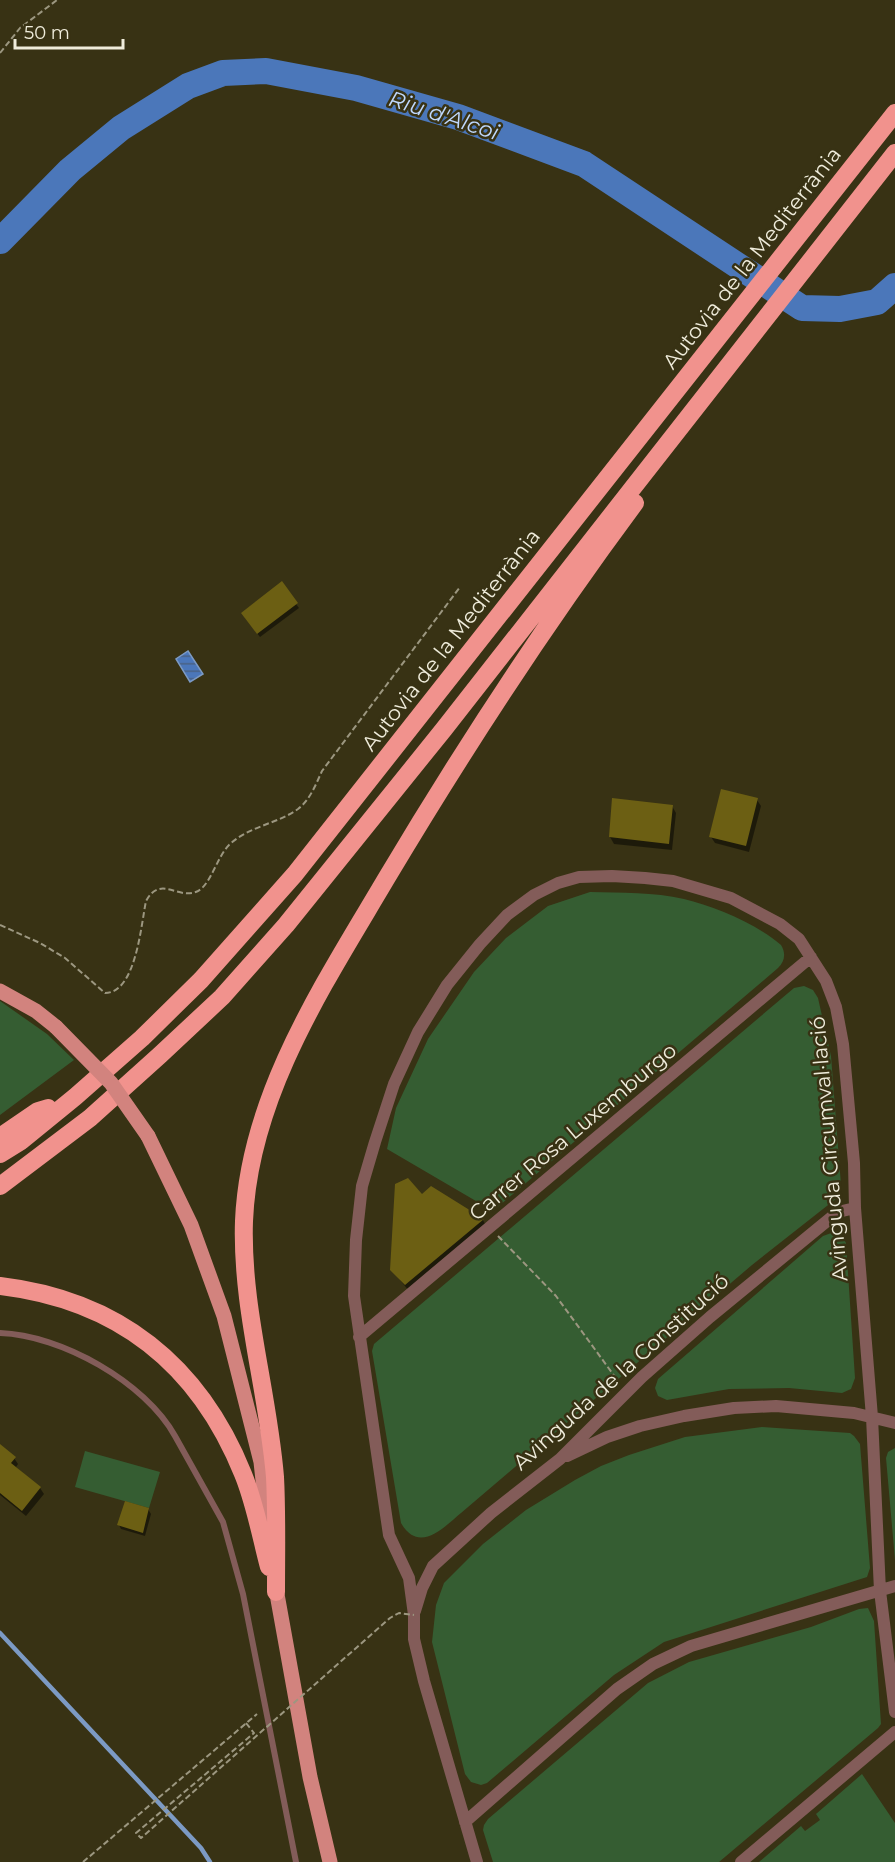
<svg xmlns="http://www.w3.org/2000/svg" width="895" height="1862" viewBox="0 0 895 1862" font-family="Montserrat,sans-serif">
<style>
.green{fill:#355d32}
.water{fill:url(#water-rules);stroke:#7c9ac4;stroke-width:1.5}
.shadow{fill:#0007}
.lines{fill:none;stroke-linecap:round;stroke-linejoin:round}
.stream{stroke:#7c9ac4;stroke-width:4.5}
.river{stroke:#4b77ba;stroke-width:26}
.building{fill:#6c5f13}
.path{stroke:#9c9780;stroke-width:2;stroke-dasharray:6 3;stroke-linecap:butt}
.lane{stroke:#835c59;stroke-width:6}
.street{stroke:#835c59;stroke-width:12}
.primary{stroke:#d2837e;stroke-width:15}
.highway{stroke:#f1928d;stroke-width:18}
.path-bridge{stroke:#9c9780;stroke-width:2;stroke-dasharray:6 3;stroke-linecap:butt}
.primary-bridge{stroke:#d2837e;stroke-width:15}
.labels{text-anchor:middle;stroke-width:5;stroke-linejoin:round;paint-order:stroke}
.street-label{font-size:21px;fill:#efecdb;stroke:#383214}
.water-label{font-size:22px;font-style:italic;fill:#bfd8fd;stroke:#383214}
</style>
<defs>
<pattern id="water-rules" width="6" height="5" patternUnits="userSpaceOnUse" patternTransform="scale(1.5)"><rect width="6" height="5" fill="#4b77ba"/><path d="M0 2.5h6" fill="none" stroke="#4a6184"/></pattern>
</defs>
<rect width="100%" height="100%" fill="#383214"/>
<path class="green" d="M590,892c31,1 64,0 94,7 30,7 73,25 97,46 5,8 4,16 -3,23l-285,243 -106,-62 9,-41 32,-69 46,-67 32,-34 42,-32z
M804,986l9,4 5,8 13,58 10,129 -4,13 -85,67 -291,248c-18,15 -42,41 -60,10l-29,-172 2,-7 420,-356z
M0,1001l47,33 27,26 -74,55z
M834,1232l8,4 4,7 9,135 -4,11 -9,4 -53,-5 -60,1 -62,11 -9,-4 -3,-8 3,-9 165,-143z
M762,1427l88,6 4,3 6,8 10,124 -3,9 -203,65 -50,33 -127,108 -6,2 -10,-3 -6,-8 -33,-132 4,-37 8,-22 39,-39 43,-34 49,-30 26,-14 28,-11 56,-18z
M895,1448v112l-9,-102 2,-6z
M85,1451l75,21 -11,36 -74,-21z
M868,1608l6,13 7,103 -3,4 -159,134h-226l-10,-32 1,-5 4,-6 160,-136 41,-21 122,-35 48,-18z
M862,1774l33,49v39h-136l42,-36 4,5 15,-11 -4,-6z"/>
<path class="water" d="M188,651l15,23 -13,8 -14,-23z"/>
<path class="shadow" d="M296,604l3,4 -39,29 -15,-19z
M757,800l4,6 -12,46 -34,-9 -4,-6z
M672,806l4,7 -4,37 -58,-6 -4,-7z
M421,1196l62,24 3,6 -77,65 -18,-22z
M0,1446l14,12 4,6 -2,3 24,21 4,6 -18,22 -26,-21z
M148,1509l3,5 -6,22 -24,-7 -2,-4z"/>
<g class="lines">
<path class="stream" d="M0,1633l201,215 9,14"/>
<path class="river" d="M0,241l70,-71 51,-42 67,-42 35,-13 43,-2 90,17 102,29 126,47 218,144 38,1 37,-7 18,-16"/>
</g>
<path class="building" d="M282,581l16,22 -41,31 -16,-21z
M721,789l37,9 -12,48 -37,-9z
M612,798l61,7 -4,39 -60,-7z
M408,1178l14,16 9,-8 53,33 -79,66 -15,-15 5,-86z
M0,1444l16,13 -5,6 30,24 -19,24 -22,-18z
M125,1501l24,7 -6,25 -26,-8z"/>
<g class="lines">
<path class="path" d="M0,53l20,-25 37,-28
M0,925l40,18 25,15 40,35c31,0 36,-68 41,-92 15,-27 32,0 52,-10 13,-7 19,-34 31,-46 20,-19 48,-21 69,-36 12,-9 18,-25 24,-38l138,-184
M498,1236l58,60 62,85
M83,1862l174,-148"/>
<path class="lane" d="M0,1333c61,2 145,49 175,103l48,86 20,72 53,268"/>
<path class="street" d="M359,1337l452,-380
M567,1456l40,-19 33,-11 44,-10 50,-8 42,-2 78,7 41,10
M415,1611l7,-23 11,-22 58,-53 69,-54 82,-82 68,-60 128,-105 17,-4
M465,1822l152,-133 36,-25 38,-18 204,-60
M477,1862l-53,-181 -10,-42v-24l-5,-37 -20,-43 -35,-239 2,-56 6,-54 13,-44 19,-58 24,-52 29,-47 33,-41 27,-29 27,-20 24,-12 21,-6 33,-1 33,2 28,3 58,17 49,26 19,15 27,42 10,26 7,37 11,119 1,45 17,209 8,174 15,121
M741,1862l154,-130"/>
<path class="primary" d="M0,991l36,20 20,16
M148,1136l43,89 33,91 37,146 8,73
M275,1583l35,194 20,85"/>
<path class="highway" d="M0,1137l38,-26 10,-3
M0,1154l21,-13 54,-44 67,-59 59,-58 94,-106 600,-761
M0,1186l90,-68 70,-63 62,-58 64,-72 158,-196 451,-576
M0,1286c118,14 199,79 243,188 12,29 18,63 26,93
M276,1592c0,-38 1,-77 -1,-115 -7,-86 -34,-170 -31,-256 5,-125 80,-237 142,-342 77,-129 159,-255 249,-376"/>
<path class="path-bridge" d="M246,1723l8,10 -118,100 5,5 249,-220 9,-5 15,2"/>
<path class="primary-bridge" d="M56,1027l55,56 37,53"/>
</g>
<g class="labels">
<g class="street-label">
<text transform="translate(752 258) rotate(-52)" y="7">Autovia de la Mediterrània</text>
<text transform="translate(451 640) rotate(-52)" y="7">Autovia de la Mediterrània</text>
<text transform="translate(573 1132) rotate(-40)" y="7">Carrer Rosa Luxemburgo</text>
<text transform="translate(829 1149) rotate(-95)" y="7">Avinguda Circumval·lació</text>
<text transform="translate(621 1372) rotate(-42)" y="7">Avinguda de la Constitució</text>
</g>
<g class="water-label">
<text transform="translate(444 115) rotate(18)" y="8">Riu d'Alcoi</text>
</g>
</g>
<path d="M15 39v9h108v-9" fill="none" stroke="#efecdb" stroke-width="3"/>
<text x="24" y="39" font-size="18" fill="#efecdb" stroke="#383214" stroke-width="4.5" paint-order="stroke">50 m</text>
</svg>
